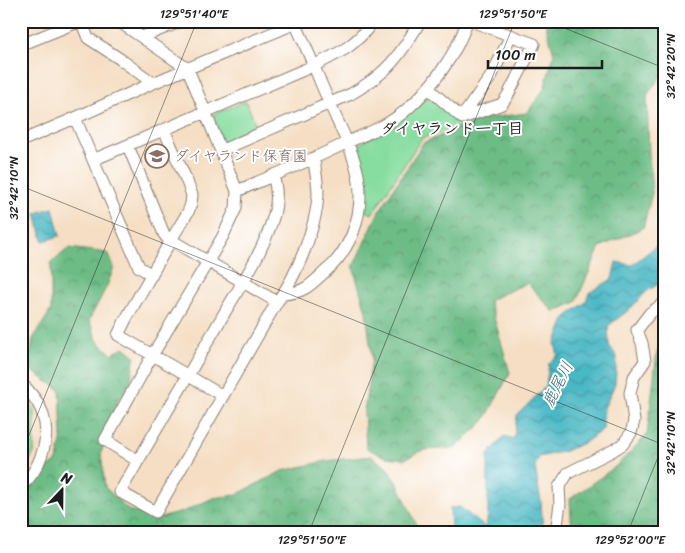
<svg xmlns="http://www.w3.org/2000/svg" width="685" height="553" viewBox="0 0 685 553" font-family="Sriracha,'Klee One',sans-serif">
<style>
.green{fill:#87dda0;stroke:#527c5e}
.forest{fill:url(#forest-crowns);stroke:#446c51}
.water{fill:url(#water-waves);stroke:#336a70}
.lines{fill:none;stroke-linecap:round;stroke-linejoin:round}
.minor-casing{stroke:#887d70;stroke-width:13}
.minor{stroke:#fff;stroke-width:11}
.ticks{fill:none;stroke:#1c1c1c;stroke-width:1;stroke-opacity:0.45}
.labels{text-anchor:middle;stroke-width:4;stroke-linejoin:round;paint-order:stroke}
.education-label{font-size:15px;fill:#785e54;stroke:#fff;text-anchor:start}
.neighbourhood-label{font-size:16px;font-weight:bold;fill:#1c1c1c;stroke:#fff}
.water-label{font-size:16px;font-style:italic;fill:#316268;stroke:#fff}
.neatline{fill:none;stroke:#1c1c1c;stroke-width:2}
.ticks-label{font-size:12px;text-anchor:middle;fill:#1c1c1c}
</style>
<defs>
<pattern id="forest-crowns" width="20" height="18" patternUnits="userSpaceOnUse" patternTransform="scale(1.25)"><rect width="20" height="18" fill="#6dbc86"/><path d="M2 6a3 3 0 1 1 6 0M12 15a3 3 0 1 1 6 0" fill="none" stroke="#59986d"/></pattern>
<pattern id="water-waves" width="16" height="10" patternUnits="userSpaceOnUse" patternTransform="scale(1.25)"><rect width="16" height="10" fill="#4ab8c5"/><path d="M0 5q4-4 8 0t8 0" fill="none" stroke="#3d959f"/></pattern>
</defs>
<rect width="100%" height="100%" fill="#fff"/>
<filter id="ink" filterUnits="userSpaceOnUse"><feTurbulence type="fractalNoise" baseFrequency=".02" numOctaves="2"/><feDisplacementMap in="SourceGraphic" scale="10" xChannelSelector="R" yChannelSelector="G"/><feConvolveMatrix kernelMatrix="1 2 1 2 8 2 1 2 1" color-interpolation-filters="sRGB"/></filter>
<filter id="wash" filterUnits="userSpaceOnUse"><feTurbulence type="fractalNoise" baseFrequency=".0096" numOctaves="4" result="noise"/><feDisplacementMap in="SourceGraphic" scale="20" xChannelSelector="R" yChannelSelector="G"/><feGaussianBlur stdDeviation="1.12" result="paint"/><feColorMatrix in="noise" values="0 0 0 0 0 0 0 0 0 0 0 0 0 0 0 0 0 1.4 0 .05"/><feComposite in="paint" operator="in"/></filter>
<g filter="url(#wash)">
<rect width="100%" height="100%" fill="#f5dec3"/>
<path class="green" d="M428,96l36,30 -42,12 -50,76 -7,-3 1,-28 -5,-19 -7,-17 39,-22z
M246,101l11,27 -34,15 -11,-28z
M21,393l14,17 -1,43 -13,21z"/>
<path class="forest" d="M545,21h119v51l-17,23 2,58 3,40 -9,35 -43,19 -24,55 -22,10 -27,-29 -38,17 21,73 -26,48 -29,27 -32,2 -18,9 -19,-2 -20,-9 -2,-37 8,-52 -6,-48 -13,-44 25,-54 45,-70 59,-24 45,-6 17,-24 10,-35z
M69,248l39,5 6,14 -7,19 -18,34 9,22 14,12 12,-7 11,9 -5,27 -13,20 -16,50 4,34 23,23 33,8 24,-7 28,-13 23,-3 46,-24 44,-10 46,-5 15,12 10,14 20,44 -1,6h-383l-4,-7 -1,-32 13,-20 16,-12 5,-25 -2,-46 -31,-21 4,-30 18,-29v-47z
M664,336v196h-92l-2,-33 45,-32 32,-32 10,-83z"/>
<path class="water" d="M53,208l7,28 -17,5 -7,-28z
M664,240v41l-17,10 -17,18 -22,17 1,19 8,12 -2,27 -11,24 -1,21 -17,13 -21,9 -26,6 -4,9 6,36 2,30h-92l-1,-24 10,-1 26,21 2,-15v-58l16,-19 10,3 3,-24 29,-29 3,-23 9,-8 -3,-11 11,-27 20,-15 3,-9 23,-14 4,-17 16,3z"/>
</g>
<g filter="url(#ink)">
<g class="lines">
<g class="minor-casing">
<path id="minor" d="M81,21l7,17 32,21 33,24
M118,21l70,48 49,122 -1,17 -13,28 -70,118 -48,86 33,21 -18,31 36,20 121,-210c19,-24 40,-77 41,-108 0,-11 -3,-23 -4,-35
M142,37l40,-16
M21,45l59,-24
M428,88l34,30 40,-14 6,-9 26,-51 -63,-23
M462,117l30,-42 19,-40
M75,118l64,149 13,8
M21,141l54,-23 78,-35 148,-62
M128,146l36,88 3,4 4,2 17,-28 3,-8 1,-9 -6,-16 -22,-49
M222,150l129,-56c10,-6 20,-12 29,-20 16,-13 30,-35 40,-53
M93,160l220,-94c26,-13 43,-20 60,-45
M237,191c37,-16 75,-31 111,-49 20,-9 41,-17 57,-31 25,-21 53,-58 62,-90
M283,294c23,-1 29,-11 45,-25 11,-9 18,-21 24,-34 21,-52 -3,-87 -23,-133 -12,-27 -22,-55 -35,-81
M21,383c9,8 19,21 22,32 8,24 -3,55 -22,71
M223,396l-105,-61 8,-16 45,-79 106,62
M138,461c29,-49 58,-99 87,-149 16,-27 38,-61 47,-91 5,-14 6,-31 1,-45
M21,530l1,2
M556,532l4,-28 -1,-17 9,-14 44,-22 11,-7 8,-11 3,-12 -4,-28 4,-16 11,-16 -3,-18 -5,-13 13,-17 14,-10"/>
</g>
<use href="#minor" class="minor"/>
</g>
</g>
<path class="ticks" d="M547,21l117,47M21,186l643,259M21,455l176,-434M309,532l206,-511M628,532l36,-90"/>
<defs>
<g id="school-ring" transform="scale(1.25)"><circle r="9.5" fill="#fff" stroke="#8d6e63" stroke-width="1.5"/><path d="M0-5L7-2L0 1L-7-2ZM-4 1L0 2.5L4 1V4Q0 6-4 4Z" fill="#8d6e63"/></g>
</defs>
<g fill-rule="evenodd">
<use href="#school-ring" x="157" y="156"/>
</g>
<g class="labels">
<g class="education-label">
<text x="174" y="161">ダイヤランド保育園</text>
</g>
<g class="neighbourhood-label">
<text x="452" y="134">ダイヤランド一丁目</text>
</g>
<g class="water-label">
<text transform="translate(557 384) rotate(-63)" y="6">鹿尾川</text>
</g>
</g>
<rect width="685" height="553" fill="none" stroke="#fff" stroke-width="55"/>
<g transform="translate(62 490) rotate(22)" stroke="#ffffff" stroke-width="4" paint-order="stroke">
<path d="M0-4L9 19L0 12L-9 19Z" fill="#1c1c1c"/>
<text y="-8" font-size="14" font-weight="bold" text-anchor="middle" fill="#1c1c1c">N</text>
</g>
<path d="M488 60v8h114v-8" fill="none" stroke="#1c1c1c" stroke-width="2.5"/>
<text x="495" y="60" font-size="15" fill="#1c1c1c" stroke="#ffffff" stroke-width="4" paint-order="stroke">100 m</text>
<rect x="28" y="28" width="630" height="498" class="neatline"/>
<g class="ticks-label">
<text x="194" y="18">129°51'40"E</text>
<text x="513" y="18">129°51'50"E</text>
<text transform="translate(671 66) rotate(-90)" y="4">32°42'20"N</text>
<text transform="translate(14 188) rotate(-90)" y="4">32°42'10"N</text>
<text transform="translate(671 443) rotate(-90)" y="4">32°42'10"N</text>
<text x="312" y="544">129°51'50"E</text>
<text x="630" y="544">129°52'00"E</text>
</g>
</svg>
